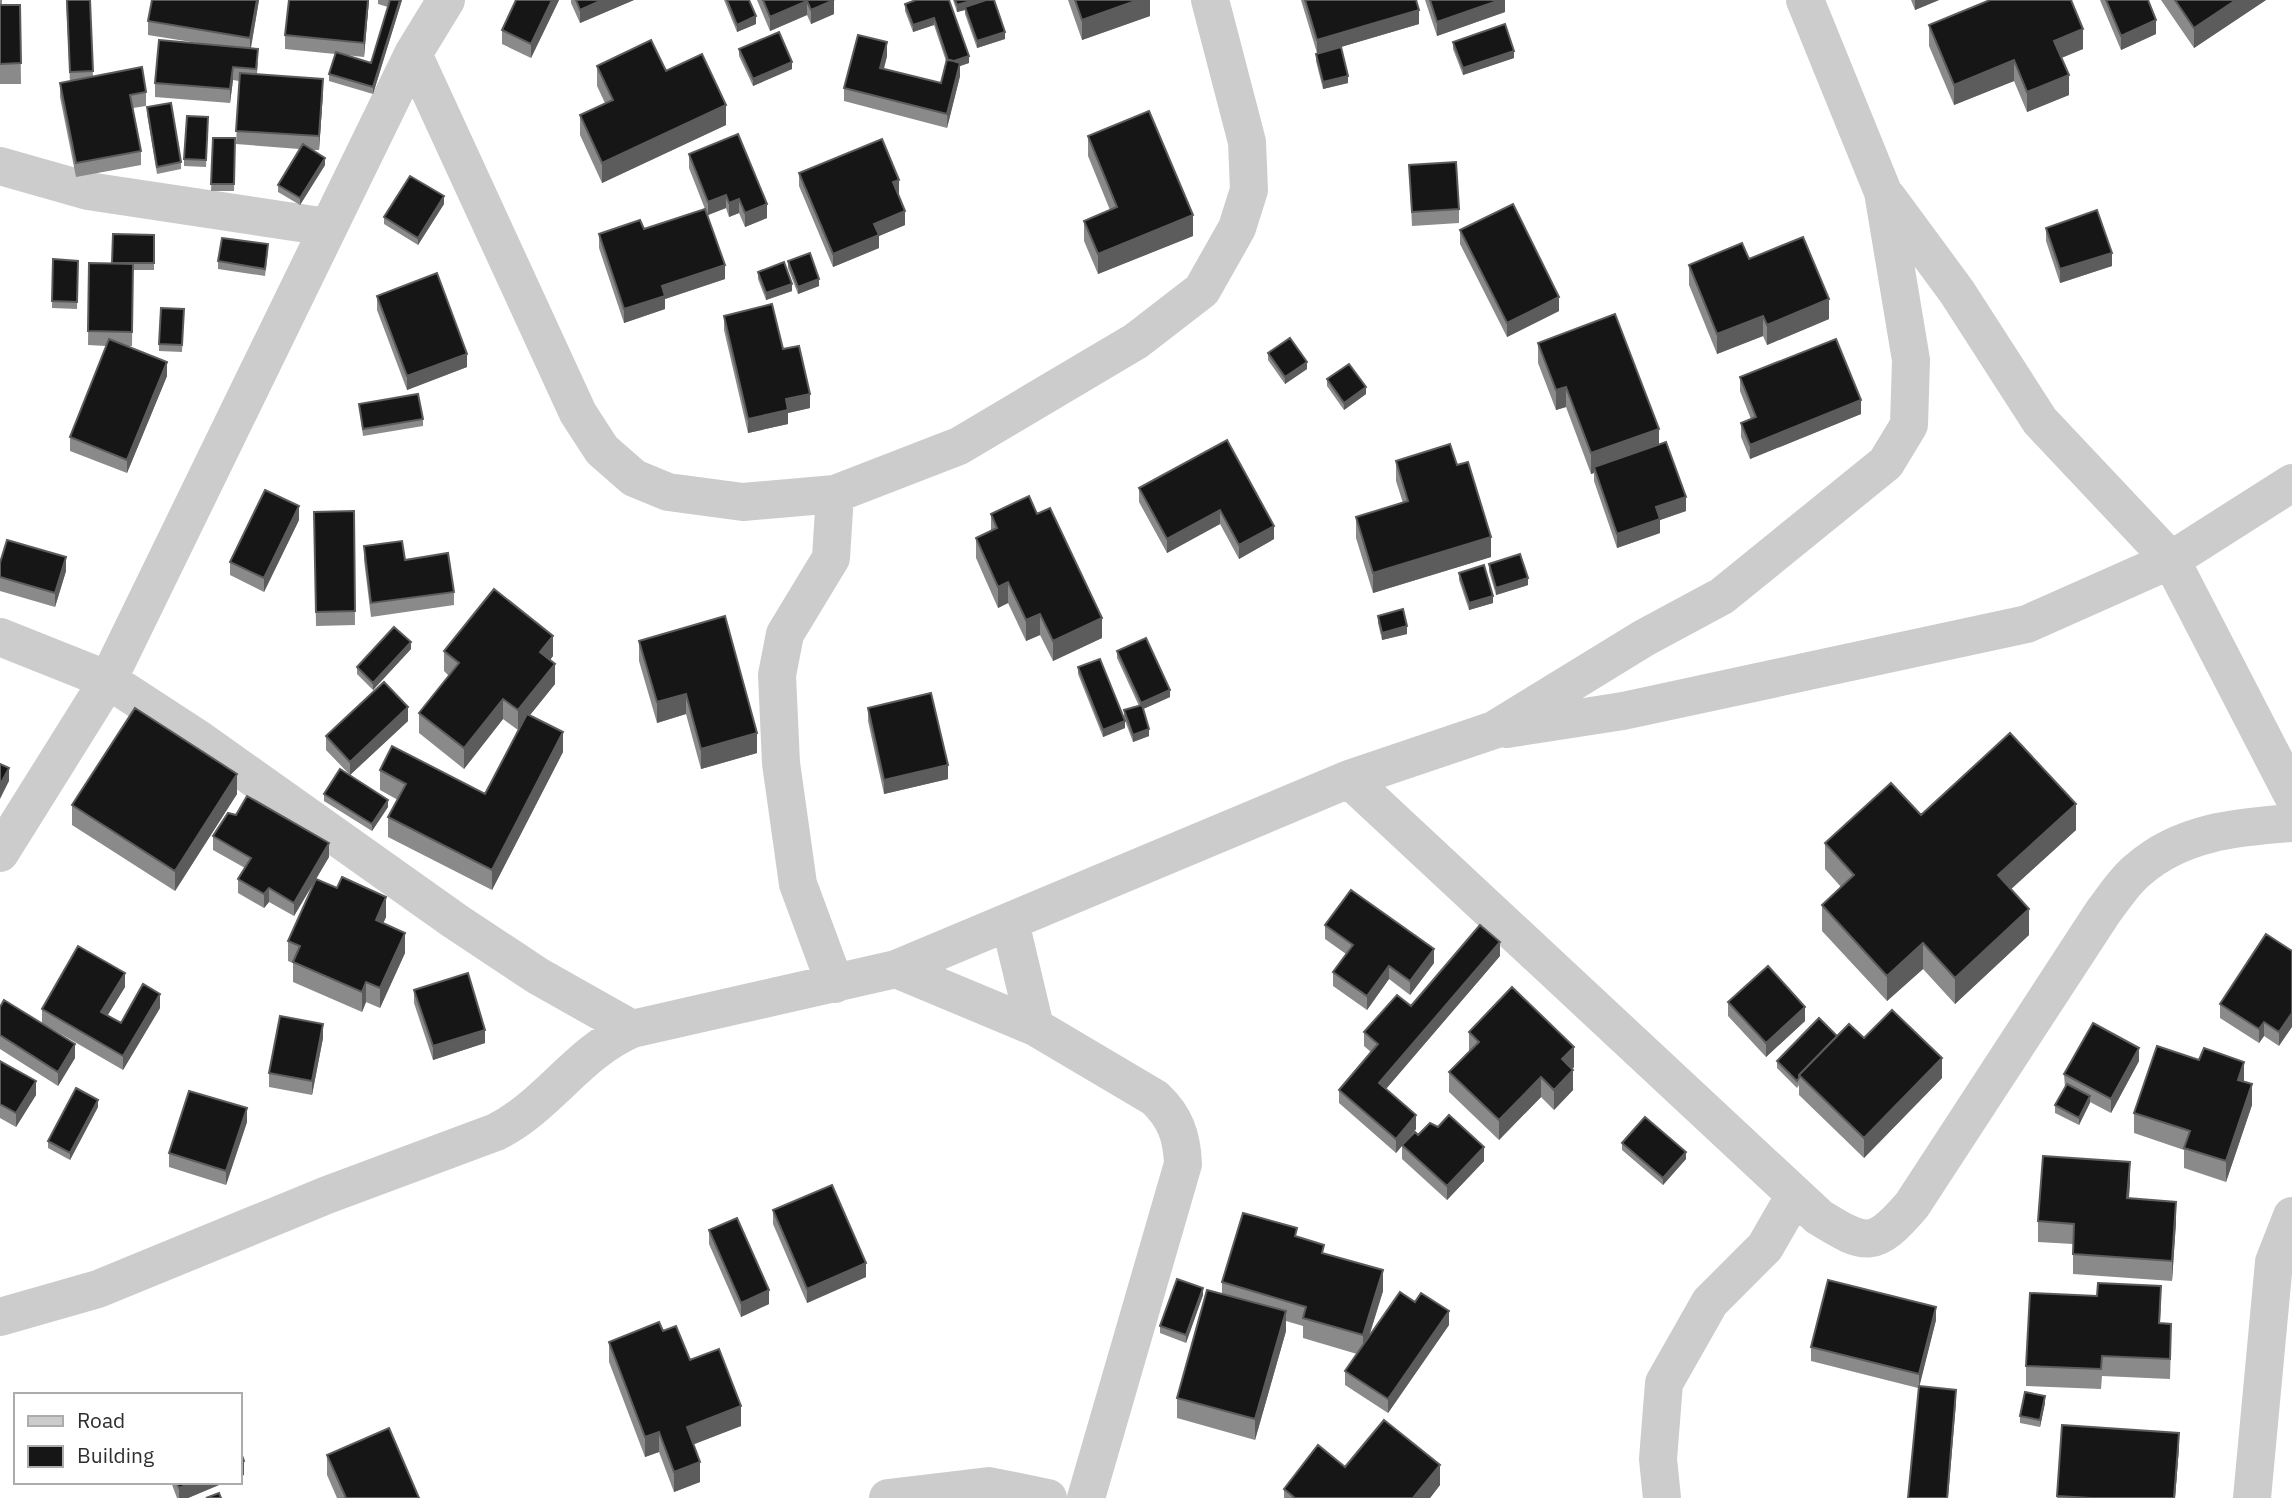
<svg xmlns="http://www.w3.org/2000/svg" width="2292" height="1498" viewBox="0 0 2292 1498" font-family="'IBM Plex Sans',sans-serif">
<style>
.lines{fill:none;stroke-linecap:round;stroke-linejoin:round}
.minor{stroke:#ccc;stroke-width:38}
.wall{fill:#8a8a8a}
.shaded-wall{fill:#5c5c5c}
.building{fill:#161616;stroke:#5c5c5c;stroke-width:2}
</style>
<rect width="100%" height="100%" fill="#fff"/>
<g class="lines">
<path class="minor" d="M413,54l165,359 24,37 32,28 34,14 75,10 92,-8 124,-48 177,-105 66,-51 35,-62 12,-38 -2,-48 -37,-142
M0,166l88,25 239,36
M1887,197l70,95 83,129 131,139 121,234
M0,637l108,43 92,60 255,181 83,55 94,53
M1507,729l116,-18 404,-87 144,-64 121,-77
M1349,779l470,438c48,30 56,31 93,-12l191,-293c11,-14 21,-31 35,-42 43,-38 99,-43 154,-47
M0,853l108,-173 305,-626 33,-54
M1010,922l25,105
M896,969l139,58 120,71c20,19 27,38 28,66l-97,334
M835,984l-37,-100 -17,-121 -4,-88 8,-41 46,-76 4,-64
M0,1317l98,-28 229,-94 169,-63c52,-26 82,-80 136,-103l264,-60 453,-190 145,-49 150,-92 78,-42 164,-133 23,-38 2,-65 -28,-168 -78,-192
M888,1498l101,-12 59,12
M1662,1498l-4,-39 6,-76 46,-81 55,-55 30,-52
M2252,1498l22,-236 18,-46"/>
</g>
<path class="wall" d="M0,0h2v5h18l1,79h-21z
M66,0h24l3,77 53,15v14l-13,2 8,43v14l-65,12 -16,-80v-14l10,-1z
M152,0h107l-8,48 7,15 -1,11 66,18 -4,58h-7l13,15 -25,40 -22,-13v-7l21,-36 -63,-5 3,-63 -6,-1 -3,23 -75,-6v-14l49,-39 -56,-9v-14z
M289,0h80l-5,57 -19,-2 26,8 17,-56 -10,-3v-4h24l-29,94 -44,-13v-7l6,-20 -50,-5v-14z
M516,0h43l-28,58 -29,-14v-14z
M571,0h63l-54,23 -9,-20z
M724,0h25l7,24 -19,8z
M757,0h77v14l-23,10 -4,-9 -37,16z
M949,0l20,63 -9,3v10l-13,52 -103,-27v-13l43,-32 -3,13 57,14 5,-22 -12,-36 -21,7 -8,-21v-7z
M953,0h43h-2l11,39 -28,9 -12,-34v-4l-8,2z
M1068,0h82v16l-68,24z
M1301,0h115l3,24 -95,28 24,31 -25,6 -7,-28v-7l1,-1z
M1425,0h80v12l-68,24z
M1911,0h28l-24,10z
M2100,0h48l8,34 -35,16z
M2161,0h105l-72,48z
M1929,25l154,24 -22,9 8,37 -42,17 -13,-31 -60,24 -25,-59z
M1453,42l61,16 -51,17 -10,-26z
M739,49l53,20 -39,17 -14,-30z
M597,66l69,5 60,54 -124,58 -22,-48v-20l25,-12 -8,-17z
M147,107l34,55v7l-24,5 -10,-60z
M208,117l-2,50 -22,-1v-7z
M1088,136l105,100 -95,38 -14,-33v-20l26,-11 -22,-54z
M213,138h22l-1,53h-23z
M689,154l78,64 -22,9 -6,-14 -10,4 -3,-9 -18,7 17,64 -60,20v10l-41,14 -25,-75v-14l45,-5 61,-20 -16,-41z
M1409,165l50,44v14l-47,3z
M799,173l100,21h-1l7,31 -26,11v12l-46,19 -34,-81z
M444,204l-26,41 -34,-21v-7z
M2046,228l66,38 -52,17 -14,-42z
M1460,230l99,81 -52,26 -47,-93z
M154,235v35h-21l-1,76h-6l41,30 -40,97 -57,-22v-14l36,-91 -18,-1 1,-82h23z
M268,251l-3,25 -47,-7v-8z
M53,259l25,2 -1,48 -25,-1z
M1749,259l80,60 -62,26 -4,-9 -46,18 -28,-69v-20z
M788,261l31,25 -21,8 -10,-26z
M758,272l34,19 -26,9 -8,-21z
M377,296l90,71 -60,23 -30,-80z
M184,309l-2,43 -23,-1v-7z
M724,316l59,33 27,59 -22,5v11l-40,9 -24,-103z
M1538,343l121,102 27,66 -26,9v13l-43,15 -23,-67v-8l-3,1 -25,-67 -10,3 -18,-47z
M1268,353l39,16 -22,15 -17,-24z
M1740,377l121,37 -111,45 -9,-22v-14l10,-4 -11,-28z
M1327,379l39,15 -22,16 -17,-24z
M359,404l64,15v7l-60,10z
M1396,461l61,4 34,92 -118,36 -17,-55v-21l47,-14 -7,-22z
M1139,488l135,38v13l-35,20 -19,-35 -53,29 -28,-51z
M354,511l1,114 -39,1 -2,-114z
M991,514h46l65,124 -49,23 -13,-26 -14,6 -18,-38 -10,5 -22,-50v-20l15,-7z
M299,520l-35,72 -34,-17v-13z
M364,546l41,14 49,32v13l-83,12 -7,-57z
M0,563l66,8 -11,36 -55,-16z
M1489,564l39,21 -32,10 -7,-24z
M1459,573l34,30 -24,7 -10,-30z
M1378,616l29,18 -25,6 -4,-17z
M639,641l118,112 -56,16 -15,-55 -29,9 -18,-62z
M411,649l-38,41 -16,-16v-7z
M444,651l109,5 -3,4 5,24 -25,31 33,37 -71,138 -104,-53v-20l10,-17 -18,-10v-20l105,24 35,-67 -2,3 -15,-11 -39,50 -45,-36v-20l30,-37 -5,-5z
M1117,651l53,46 -27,12 6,27 -16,6 -9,-24v-8l15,-4 -22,-48z
M1078,667l47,61 -22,9 -25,-63z
M868,708l80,71 -64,15 -16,-73z
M408,721l-58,54 -24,-25v-14z
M237,794l-62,97 -103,-66v-20z
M324,794l64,13 -16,24 -48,-30z
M1921,815l155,15 -65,59 18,46 -74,69 -32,-35 -36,32 -65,-70v-26l19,-18 -16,-18v-26z
M213,836l116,21 -35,59 -25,-14 -5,6 -26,-15v-14l7,-11 -32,-18z
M386,917l-3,6 22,30 -25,55 -14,-6 -4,10 -69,-30v-19l-5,-2v-20z
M1325,925l109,38 -24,32 -21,-16 -22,31 -34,-24v-14l13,-18 -21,-15z
M2292,951l-13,95 -15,-10 -5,7 -39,-25v-14z
M1500,956l-114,133 30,40 -8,9 10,-3 66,26 -37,39 -45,-41v-13l-6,7 -57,-50v-13l32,-38 -7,-6v-14z
M125,987l-18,29 14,7 39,-15 -37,62 -81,-47v-14z
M414,990l71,53 -52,17 -19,-57z
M1728,1002l77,19 -39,36 -38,-41z
M0,1007l75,51 -17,28 -58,-37z
M1469,1032l105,35 -2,2 1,21 -19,20 -13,-13 -42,43 -50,-48v-20l20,-20z
M1837,1036l27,2 78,40 -78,80 -65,-63v-10l-2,3 -20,-20v-7z
M323,1038l-11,57 -43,-8v-14z
M0,1061l36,34 -20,32 -16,-9z
M2139,1061l-28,52 -21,-11 -11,23 -24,-12v-8l10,-17 -1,-14z
M2244,1082l8,23 -26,77 -42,-14v-18l-50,-17v-20z
M98,1107l-28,53 -22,-12v-7z
M247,1122l-21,63 -57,-18v-14z
M1622,1143l64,16 -23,26 -41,-35z
M2130,1182l-1,16 47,24 -4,59 -99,-7v-30l-35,-2v-21z
M773,1210l93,67 -59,26 -34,-79z
M709,1230l60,74 -28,13 -32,-73z
M1297,1237l86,54 -14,46 80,-12 -61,88 -43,-28v-14l12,-17 -54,-16v-12l-17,-5v10l-31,109 -78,-22v-20l45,-104v-12z
M1203,1295l-17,48 -26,-10v-7z
M2161,1307l-1,16 11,21 -1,35 -68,-3 -1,13 -75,-3v-20z
M1936,1320l-17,66 37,17 -38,-15 -107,-27v-14z
M663,1331l27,29 51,66 -48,18 7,38 -26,10 -15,-40 -14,5 -36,-95v-20z
M2045,1403l-5,24 -20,-4v-7z
M2062,1425l117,22 -4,51h-118z
M327,1455l92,43h-82l-10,-23z
M1345,1467l95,18 -10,13h-146v-9z
M171,1482h55l-38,16h-11z"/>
<path class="shaded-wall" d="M257,0h2l-9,52v-14z
M368,0h1l-5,57v-14z
M400,0h2l-29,94v-7z
M552,0h7l-28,58v-14z
M602,0h32l-54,23v-13z
M834,0v14l-23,10v-14z
M974,0h22l-30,9 -1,-2v3l-8,2v-7z
M1138,0h12v16l-68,24v-20z
M1500,0h5v12l-68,24v-14z
M1915,0h24l-24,10z
M2236,0h30l-72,48v-20z
M807,1v14l-37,16v-14z
M1419,10v14l-102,30v-14z
M756,16v8l-19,8v-7z
M934,18v7l-21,7v-7z
M2156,20v14l-35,16v-14z
M2083,29v20l-29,12v-20z
M1005,32v7l-28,9v-7z
M887,42v14l-7,26v-14z
M1514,51v7l-51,17v-7z
M969,56v7l-9,3v10l-13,52 2,-65z
M2014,60v21l-60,24v-20z
M792,62v7l-39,17v-7z
M233,67v13l-3,23v-14z
M2069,75v20l-42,17v-20z
M1348,76v7l-25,6v-7z
M323,79v13l-4,58v-14z
M726,105v20l-124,58v-20z
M325,158v7l-25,40v-7z
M899,180v14l-6,2v-14z
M726,195v13l-18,7v-13z
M444,196v8l-26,41v-7z
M739,199v14l-10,4v-14z
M767,204v14l-22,9v-14z
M905,211v14l-26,11v12l-46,19v-13l41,-30z
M1193,215v21l-95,38v-20z
M2112,253v13l-52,17v-14z
M725,265v14l-60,20v10l-41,14v-14l38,-23z
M819,279v7l-21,8v-7z
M792,284v7l-26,9v-7z
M1559,297v14l-52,26v-14z
M1829,299v20l-62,26v-20z
M1763,316v20l-46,18v-20z
M467,354v13l-60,23v-14z
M167,362v14l-40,97v-13z
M1307,362v7l-22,15v-7z
M1366,387v7l-22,16v-7z
M1566,387v20l-10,3v-20z
M810,394v14l-22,5v11l-40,9v-14l38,-20z
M1861,400v14l-111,45v-14z
M1659,429v20l-65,18v6l-3,1v-21z
M1686,497v14l-26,9v13l-43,15v-14l39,-27z
M299,506v14l-35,72v-14z
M1220,510v14l-53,29v-14z
M1274,526v13l-35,20v-14z
M1491,537v20l-118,36v-20z
M66,557v14l-11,36v-14z
M1528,578v7l-32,10v-7z
M1008,582v21l-10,5v-21z
M1493,596v7l-24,7v-7z
M1040,614v21l-14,6v-21z
M1102,618v20l-49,23v-20z
M1407,626v8l-25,6v-7z
M553,636v20l-13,16v-20z
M411,642v7l-38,41v-7z
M555,664v20l-37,46v-20z
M1170,690v7l-29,13v-7z
M686,694v20l-29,9v-21z
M503,699v20l-39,50v-21z
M408,707v14l-58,54v-13z
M1125,721v7l-22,9v-7z
M1149,729v7l-16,6v-7z
M563,732v20l-71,138v-20z
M757,733v20l-56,16v-20z
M948,765v14l-64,15v-14z
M9,768v13l-9,18v-14z
M237,774v20l-62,97v-20z
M388,800v7l-16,24v-7z
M2076,804v26l-78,71v-26z
M329,843v14l-35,59v-13z
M269,888v14l-5,6v-14z
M386,897v20l-10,23v-20z
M2029,909v26l-74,69v-26z
M405,933v20l-25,55v-20z
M1500,942v14l-121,141v-14z
M1923,943v26l-36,32v-25z
M1434,949v14l-24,32v-14z
M1389,966v13l-22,31v-14z
M125,973v14l-24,39v-14z
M366,982v20l-4,10v-20z
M160,994v14l-37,62v-14z
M1805,1007v14l-39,36v-14z
M2292,1013v14l-13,19v-14z
M2264,1022v14l-5,7v-14z
M323,1024v14l-11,57v-14z
M485,1030v13l-52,17v-14z
M75,1044v14l-17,28v-14z
M1574,1047v20l-12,12v-20z
M2139,1048v13l-28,52v-14z
M1942,1058v20l-78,80v-20z
M2244,1062v20l-6,-2z
M1573,1070v20l-19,20v-20z
M1541,1077v20l-42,43v-20z
M36,1081v14l-20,32v-14z
M2252,1084v21l-26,77v-21z
M2090,1096v7l-11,22v-7z
M98,1100v7l-28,53v-7z
M247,1108v14l-21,63v-14z
M1416,1115v14l-20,24v-14z
M1484,1147v14l-37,39v-14z
M1686,1152v7l-23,26v-7z
M2130,1162v20l-3,36v-20z
M2176,1202v20l-4,59v-20z
M866,1263v14l-59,26v-14z
M1383,1270v21l-20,64v-20z
M1203,1288v7l-17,48v-8z
M769,1290v14l-28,13v-14z
M1936,1307v13l-17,68v-14z
M1286,1311v20l-31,109v-21z
M1449,1311v14l-61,88v-14z
M1956,1390v13l-8,95h-1z
M2045,1396v7l-5,24v-7z
M741,1406v20l-54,21v-20z
M659,1432v20l-14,5v-20z
M2179,1433v14l-4,51h-1z
M244,1461v14l-4,2v-14z
M700,1462v20l-26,10v-20z
M1440,1465v20l-10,13h-17z
M193,1482h33l-38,16h-9v-10z"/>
<path class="building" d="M67,0h23l3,71 -23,1z
M152,0h105l-7,38 -102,-17z
M289,0h79l-4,43 -79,-8z
M389,0h11l-27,87 -44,-13 7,-22 35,11 19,-63z
M516,0h36l-21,44 -29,-14z
M576,0h26l-22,10z
M727,0h22l7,16 -19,9z
M763,0h71l-23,10 -4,-9 -37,16z
M916,0h33l20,56 -15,5 -6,-1 -14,-42 -21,7 -8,-21z
M955,0h19l-17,5z
M986,0h8l11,32 -28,9 -12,-34z
M1075,0h63l-56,20z
M1305,0h111l3,10 -102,30z
M1430,0h70l-63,22z
M1990,0h81l12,29 -29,12 15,34 -42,17 -13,-32 -60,25 -25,-60z
M2106,0h42l8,20 -35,16z
M2175,0h61l-42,28z
M0,5h20l1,58 -21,1z
M1505,24l9,27 -51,17 -10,-26z
M779,32l13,30 -39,17 -14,-30z
M858,35l29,7 -7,26 61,15 6,-24 13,4 -13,51 -103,-26z
M159,40l99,9 -2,20 -23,-2 -3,22 -75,-6z
M651,40l15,31 36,-17 24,51 -124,58 -22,-48 33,-15 -16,-34z
M1341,47l7,29 -25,6 -7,-28z
M142,67l4,25 -16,3 11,56 -65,12 -16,-80z
M240,73l83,6 -4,57 -83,-5z
M171,103l10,59 -24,5 -10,-60z
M1149,111l44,104 -95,39 -14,-33 33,-14 -29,-71z
M187,116l21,1 -2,43 -22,-1z
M738,134l29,70 -22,9 -6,-14 -10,4 -3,-8 -18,7 -19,-48z
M213,138h22l-1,46h-23z
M882,139l17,41 -6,2 12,29 -31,13 5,11 -46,19 -34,-81z
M303,144l22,14 -25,40 -22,-13z
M1456,162l3,47 -47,3 -3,-47z
M410,176l34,20 -26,42 -34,-21z
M1513,204l46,93 -52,26 -47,-93z
M705,209l20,56 -63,21 3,10 -41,13 -25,-75 41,-14 4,9z
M2097,210l15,43 -52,16 -14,-41z
M113,234l41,1v28h-42z
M1803,237l26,62 -62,26 -4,-9 -46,18 -28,-69 53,-22 7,16z
M222,238l46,6 -3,25 -47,-8z
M810,253l9,26 -21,8 -10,-26z
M53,259l25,2 -1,41 -25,-1z
M784,262l8,22 -26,9 -8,-21z
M89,263l44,1 -1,68 -44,-1z
M437,273l30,81 -60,22 -30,-80z
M772,304l11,45 16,-3 11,48 -24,5 2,11 -40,9 -24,-103z
M161,308l23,1 -2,36 -23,-1z
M1615,314l44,115 -68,24 -25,-66 -10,3 -18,-47z
M1290,338l17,24 -22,15 -17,-24z
M109,339l58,23 -40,98 -57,-23z
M1836,339l25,61 -111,45 -9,-22 15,-6 -16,-40z
M1349,364l17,23 -22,16 -17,-24z
M418,394l5,25 -60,10 -4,-25z
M1227,440l47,86 -35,19 -19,-35 -53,29 -28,-51z
M1666,442l20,55 -30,10 4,12 -43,15 -23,-67z
M1450,444l7,21 11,-3 23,75 -118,36 -17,-56 52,-16 -12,-40z
M265,490l34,16 -35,72 -34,-16z
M1029,496l8,18 13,-6 52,110 -49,23 -13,-27 -14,6 -18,-38 -10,5 -22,-49 21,-10 -6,-14z
M354,511l1,100 -39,1 -2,-100z
M7,540l59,17 -11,36 -55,-16v-14z
M402,541l3,19 43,-7 6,39 -83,11 -7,-57z
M1520,554l8,24 -32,10 -7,-24z
M1484,565l9,31 -24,7 -10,-30z
M494,589l59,47 -13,16 15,12 -37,46 -15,-11 -39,49 -45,-35 40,-50 -15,-12z
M1403,609l4,17 -25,7 -4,-17z
M725,616l32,117 -56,16 -15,-55 -29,8 -18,-61z
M394,627l17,15 -38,41 -16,-16z
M1146,638l24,52 -29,13 -24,-52z
M1100,659l25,62 -22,9 -25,-63z
M384,682l24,25 -58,55 -24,-26z
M931,693l17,72 -64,15 -16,-72z
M1142,705l7,24 -16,6 -9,-25z
M135,708l102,66 -62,97 -103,-66z
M527,714l36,18 -71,138 -104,-53 18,-33 -26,-14 12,-24 93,48z
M2010,733l66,71 -78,71 31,34 -74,69 -32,-35 -36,33 -65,-71 32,-30 -29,-32 66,-60 30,32z
M0,764l9,4 -9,17z
M340,769l48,31 -16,24 -48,-30z
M247,796l82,47 -35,60 -25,-15 -5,6 -26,-15 13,-21 -38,-22 15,-23 8,2z
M342,877l44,20 -10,23 29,13 -25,55 -14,-6 -4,10 -69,-30 7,-16 -12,-5 28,-62 21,9z
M1351,890l83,59 -24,32 -21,-15 -22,30 -34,-24 20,-27 -28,-20z
M1480,925l20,17 -121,141 37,32 -20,24 -57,-49 39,-46 -14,-12 33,-37 14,11z
M2266,934l26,17v62l-13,19 -15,-10 -5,7 -39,-25z
M78,946l47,27 -24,39 20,11 22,-39 17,10 -37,62 -81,-47z
M1768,966l37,41 -39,36 -38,-41z
M468,973l17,57 -52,16 -19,-56z
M1512,987l62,60 -12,12 11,11 -19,20 -13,-13 -42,43 -50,-48 30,-30 -10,-10z
M4,1000l71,44 -17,28 -58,-37v-28z
M1892,1010l50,48 -78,80 -65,-63 50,-51 15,14z
M280,1016l43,8 -11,57 -43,-8z
M1819,1018l18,18 -38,39v3l-2,3 -20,-20z
M2093,1023l46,25 -28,51 -47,-25z
M2157,1046l42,14 5,-12 40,14 -6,18 14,4 -26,77 -42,-13 6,-17 -56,-18z
M0,1061l36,20 -20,32 -16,-9z
M2067,1084l23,12 -11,22 -24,-13z
M76,1088l22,12 -28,53 -22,-12z
M189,1091l58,17 -21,63 -57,-18z
M1449,1115l35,32 -37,39 -45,-41 13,-13 3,3 12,-12 8,4z
M1645,1117l41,35 -23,26 -41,-35z
M2043,1156l87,6 -3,36 49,4 -4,59 -99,-7 1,-30 -36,-3z
M832,1185l34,78 -59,26 -34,-79z
M1243,1213l54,15 -2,8 29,9 -2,8 61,17 -20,65 -60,-17 3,-11 -84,-25z
M737,1218l32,72 -28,13 -32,-73z
M1177,1279l26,9 -17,47 -26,-9z
M1828,1280l108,27 -17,67 -108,-27z
M2098,1283l63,3 -2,37 12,1 -1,35 -68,-3 -1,13 -75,-3 4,-73 67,3z
M1207,1290l79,21 -31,108 -78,-21z
M1400,1292l15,10 6,-9 28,18 -61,88 -43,-28z
M659,1322l4,9 13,-5 14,34 29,-11 22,57 -54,21 13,35 -26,10 -15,-40 -14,5 -36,-95z
M1919,1386l37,4 -9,108h-39z
M2025,1392l20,4 -5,24 -20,-4z
M1384,1420l56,45 -27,33h-118l-11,-9 34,-44 27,22z
M2062,1425l117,8 -5,65h-83l-34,-2z
M389,1428l30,70h-73l-19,-43z
M240,1450l4,11 -4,2z
M176,1482h17l-14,6z
M219,1493l2,5h-15z"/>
<rect x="14" y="1393" width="228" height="91" fill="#ffffff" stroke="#acacac" stroke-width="2"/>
<rect x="28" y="1416" width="35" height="10" fill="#cccccc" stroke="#acacac" stroke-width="2"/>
<text x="77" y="1428" font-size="21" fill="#2f2f2f">Road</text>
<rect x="28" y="1446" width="35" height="21" fill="#161616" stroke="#acacac" stroke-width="2"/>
<text x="77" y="1463" font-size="21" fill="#2f2f2f">Building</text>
</svg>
